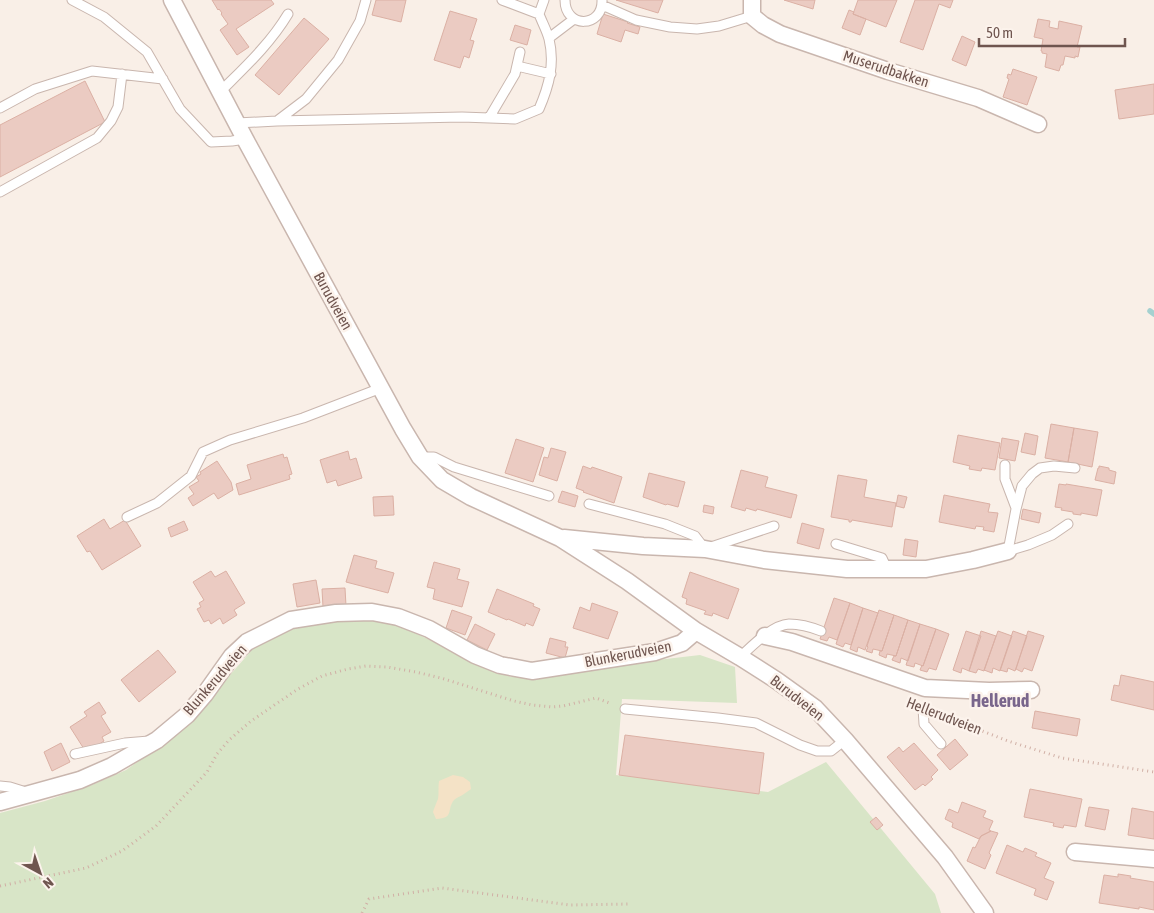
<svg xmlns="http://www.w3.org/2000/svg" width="1154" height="913" viewBox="0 0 1154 913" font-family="'Asap Condensed',sans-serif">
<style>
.green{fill:#d8e5c7}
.sand{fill:#f4e2c6}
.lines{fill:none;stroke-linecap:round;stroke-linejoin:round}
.stream{stroke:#a5d1d0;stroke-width:5.5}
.building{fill:#ebcbc2;stroke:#dbb0a4}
.service-casing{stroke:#c9b6ae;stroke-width:11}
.minor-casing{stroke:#c9b6ae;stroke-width:19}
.path{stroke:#d0afa5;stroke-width:3;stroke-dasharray:1 4;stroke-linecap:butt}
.service{stroke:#fff;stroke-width:9}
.minor{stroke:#fff;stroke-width:16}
.labels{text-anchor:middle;stroke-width:5;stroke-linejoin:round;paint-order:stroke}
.street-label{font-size:15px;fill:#6f554f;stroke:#fcf3ec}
.quarter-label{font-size:18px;font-weight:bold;fill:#79668c;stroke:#fcf3ec}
</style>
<rect width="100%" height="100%" fill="#f9efe7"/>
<path class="green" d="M371,613l140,64 189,-22 35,12 2,36 -115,-4 -6,76 152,17 58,-30 109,132 6,19h-941v-100l45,-12 47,-16 34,-15 34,-24 27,-22 70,-80 41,-21z"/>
<path class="sand" d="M453,775l10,2 7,5 1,7c-1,1 -6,4 -7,5 -4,3 -7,3 -10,6 -8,10 1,18 -18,19l-3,-7c1,-4 3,-8 5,-13 1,-5 0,-12 1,-18z"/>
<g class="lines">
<path class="stream" d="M1150,311l4,3"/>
</g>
<path class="building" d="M212,0h59l3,4 -38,25 13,18 -12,8 -17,-25 8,-6 -7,-10 1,-1 -3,-4 -1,1z
M376,0h30l-5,22 -29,-7z
M616,0h47l-5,13z
M784,0h31l-2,9z
M858,0h39l-11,27 -33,-13z
M915,0h38l-3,8 -11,-4 -16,46 -23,-8z
M849,10l5,2 -1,2 13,5 -6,16 -18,-7z
M450,11l27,8 -7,21 4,1 -5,17 -5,-2 -4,12 -26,-8z
M603,14l25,8 -1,1 13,4 -2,7 -13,-4 -4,12 -24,-8z
M304,18l25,21 -50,56 -24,-20z
M1038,19l12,2 -1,6 9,2 1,-8 23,5 -5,21h3l-2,10 -3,-1v2l-10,-2 -2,9h-2l-2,6 -14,-4 2,-13 -5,-1v-2h-1l2,-12 -9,-2z
M515,25l16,5 -4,15 -17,-5z
M962,36l13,6 -9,24 -14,-6z
M1013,69l24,8 -10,28 -24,-8 6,-18 -2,-1 1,-4 3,1z
M85,81l20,41 -105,55v-52z
M1154,84v30l-35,5 -4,-29z
M1051,424l23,4 -6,34 -23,-4z
M1074,428l24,4 -6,35 -24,-5z
M1025,433l13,3 -3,19 -14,-3z
M958,435l42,8 -5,27 -13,-2 -1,3 -12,-2 1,-3 -17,-4z
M1002,438l17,3 -4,20 -16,-3z
M516,439l28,9 -11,34 -28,-9z
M551,448l15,4 -9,29 -18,-6 5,-18 4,1z
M348,451l2,9 6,-2 6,20 -24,8 -2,-6 -9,3 -7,-23z
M283,454l1,4 3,-1 5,17 -3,1 1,4 -51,16 -3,-11 15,-5 -4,-14z
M217,461l14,21 2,8 -15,9 -4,-6 -21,13 -5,-8 6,-4 -5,-7 10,-6 -3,-4 5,-3 -1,-2z
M583,466l8,3 1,-2 30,10 -8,26 -31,-11 1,-1 -8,-3z
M1099,466l10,2v2l7,2 -2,12 -19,-4 3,-12h1z
M741,470l27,7 -3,10 32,8 -6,23 -34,-9 -1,2 -10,-3 -1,3 -14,-4z
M649,473l36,9 -7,25 -11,-3 -1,1 -23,-8z
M838,475l29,5 -3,17 32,6 -4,24 -40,-7 -1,2h-2v-2l-18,-3z
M1059,484l7,1v-1l36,6 -5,26 -16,-3v2l-8,-1v-2l-12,-2 1,-2 -7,-1z
M562,491l16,5 -3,11 -17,-5z
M898,495l9,2 -3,11 -8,-2z
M944,495l46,9 -2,8 10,1 -4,19 -11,-2 1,-3 -8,-1 -1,3 -36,-7z
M393,496l1,19 -20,1 -1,-19z
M704,505l10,2 -1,7 -10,-2z
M1023,509l18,4 -2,10 -18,-4z
M104,519l6,10 15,-9 16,26 -39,24 -12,-19 -3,1 -10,-16z
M184,521l4,9 -17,7 -3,-9z
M802,523l22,6 -5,20 -22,-6z
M905,539l13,2 -2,16 -13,-2z
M354,555l23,6 -2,7 19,5 -6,20 -42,-11z
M434,562l26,7 -3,10 12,3 -7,25 -29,-8 2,-10 -8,-2z
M211,571l4,6 11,-6 19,32 -11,7 3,5 -14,9 -3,-6 -9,6 -2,-4 -5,2 -7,-13 4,-2 -2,-4 5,-3 -11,-18z
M690,572l49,17 -11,30 -15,-6 -1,3 -8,-2 2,-3 -20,-7 1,-5 -5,-2z
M316,580l4,23 -23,4 -4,-23z
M345,588l1,18 -23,1 -1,-18z
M497,589l37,15 -1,2 7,3 -7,17 -7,-3 -1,3 -17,-7 -1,1 -19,-8z
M834,598l16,5 -13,37 -8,-3 -2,4 -7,-2z
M592,603l26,9 -10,27 -35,-11 7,-21 10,4z
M850,603l13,5 -12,37 -6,-2 -2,4 -7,-3z
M863,608l15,5 -13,37 -7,-3 -1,5 -7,-3z
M452,610l20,7 -7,18 -19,-7z
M879,610l15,5 -12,36 -9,-2 -1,4 -6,-2 2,-4 -1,-1z
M894,615l14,5 -12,36 -9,-2 -1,4 -7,-3 1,-4h2z
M908,620l12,4 -12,37 -7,-3 -1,5 -8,-3 2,-4h2z
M475,624l20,10 -8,16 -20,-10z
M920,624l16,5 -13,37 -8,-3 -1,4 -8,-2z
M936,629l13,5 -13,36 -7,-2 -2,4 -7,-2 2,-5 1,1z
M966,631l15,5 -12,35 -7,-3 -1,5 -8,-3z
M981,631l15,5 -12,35 -6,-2 -2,4 -7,-2z
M998,631l14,5 -12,35 -7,-3 -1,5 -8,-3z
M1013,631l14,5 -12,35 -7,-3 -1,4 -7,-2z
M1028,631l16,5 -12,35 -8,-3 -2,4 -6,-3z
M550,638l16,4 -1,5h3l-3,11 -19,-5z
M158,650l18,22 -37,30 -18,-22z
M1121,675l33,7v28l-43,-10 3,-15 5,1z
M99,702l7,11 -5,3 10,16 -9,5 2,4 -14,9 -2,-4 -4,3 -14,-22 17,-11 -3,-4z
M1035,711l45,8 -3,17 -45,-8z
M625,735l139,18 -5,41 -140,-19z
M955,739l13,16 -18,15 -13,-15z
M61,743l9,19 -18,9 -8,-19z
M914,743l24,27 -7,7 2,2 -8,7 -2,-2 -8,6 -28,-33 12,-10 4,5z
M1030,789l52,10 -6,28 -12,-2 -1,3 -10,-2 1,-3 -30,-6z
M962,802l24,9 -3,6 10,4 -4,9 2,1 -10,5 -2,3 -27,-12 1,-4 -8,-4 4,-10 9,4z
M1089,807l20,3 -4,20 -20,-4z
M1132,808l22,4v27l-26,-4z
M876,817l7,8 -6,5 -7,-8z
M991,831l7,2 -9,20 2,2 -6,14 -18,-8 6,-14 2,1 6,-12z
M1007,845l16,7 2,-4 12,5 -2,3 16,7 -7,15 10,4 -7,18 -13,-5 2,-6 -40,-16z
M1118,874l13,2 -1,2 24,4v28l-15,-3v2l-40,-6 5,-28 14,2z"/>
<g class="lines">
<g class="service-casing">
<path id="service" d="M72,0l32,17 43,35 33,57 31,33 21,-1 13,-2
M502,0l37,14
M565,0c0,29 38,28 37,0
M602,5l34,15 34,7 27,2 22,-3 33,-10
M549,38l25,-19
M517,66l34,8
M221,91c24,-24 49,-47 67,-77
M0,108l35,-19 57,-18 71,8
M489,118l26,-44 5,-22
M277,121l29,-22 32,-39 22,-39 6,-21
M237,123l40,-2 185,-4 53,2 24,-10c10,-23 16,-45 10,-70 -2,-8 -7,-17 -10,-25l5,-14
M0,192l97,-54 14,-17 7,-14 4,-33
M421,457h13l20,10 95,29
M1005,465v14l11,29
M589,504l76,20 30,12 10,13 69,-23
M127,517l30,-14 34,-27 12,-24 27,-12 73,-22 78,-30
M1068,524l-16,11 -24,10 -20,6 8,-42 6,-23 10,-12 8,-6 14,-2 21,2
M836,544l46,14 5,11
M740,657c12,-11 32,-32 49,-33 11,0 22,3 32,7
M923,708l1,16 17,20
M625,709l93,9 38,5 44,22 17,6h14l14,-11
M75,754l50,-11 24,-2
M0,786l10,1 16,5"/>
</g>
<g class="minor-casing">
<path id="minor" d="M172,0l73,139 158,290 17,28 22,23 29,17 89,41 67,43 69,50 44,26 36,23 39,28 30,32 100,117 40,56
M752,0v16l11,9 17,9 108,37 90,27 60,26
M564,538l79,8 62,3 59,11 83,9h79l47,-9 35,-9
M765,636l27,6 133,46 64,3 42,-1
M0,802l80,-22 32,-14 45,-26 30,-25 18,-21 27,-38 15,-14 44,-22 45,-7 36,-1 26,5 31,12 46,26 25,10 32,6 123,-19 27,-9 14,-12
M1075,852l79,7"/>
</g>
<path class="path" d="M936,713l72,28 54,17 92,14
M0,886l86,-18 36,-17 34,-25 51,-54 10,-18 12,-14 22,-19 47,-32 24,-13 26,-7 18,-3 21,1 29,5 25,6 73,23 18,4 20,2 11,-1 33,-8 16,6
M362,913l7,-14 73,-11 128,17 59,-1"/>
<use href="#service" class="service"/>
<use href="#minor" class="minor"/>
</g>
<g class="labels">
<g class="street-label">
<text transform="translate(886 69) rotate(18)" y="5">Muserudbakken</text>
<text transform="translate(333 301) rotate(61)" y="5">Burudveien</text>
<text transform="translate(628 654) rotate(-11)" y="5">Blunkerudveien</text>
<text transform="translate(215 680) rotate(-49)" y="5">Blunkerudveien</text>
<text transform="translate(797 698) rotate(38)" y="5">Burudveien</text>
<text transform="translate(944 716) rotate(21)" y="5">Hellerudveien</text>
</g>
<g class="quarter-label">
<text x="1000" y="707">Hellerud</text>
</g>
</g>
<g transform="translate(40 873) rotate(140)" stroke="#fcf3ec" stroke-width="4" paint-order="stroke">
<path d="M0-4L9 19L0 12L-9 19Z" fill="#6f554f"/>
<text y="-8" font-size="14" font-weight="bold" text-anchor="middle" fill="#6f554f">N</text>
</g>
<path d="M979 38v8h146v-8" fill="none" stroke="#6f554f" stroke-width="2.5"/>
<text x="986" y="38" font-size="15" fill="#6f554f" stroke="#fcf3ec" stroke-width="4" paint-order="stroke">50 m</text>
</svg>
